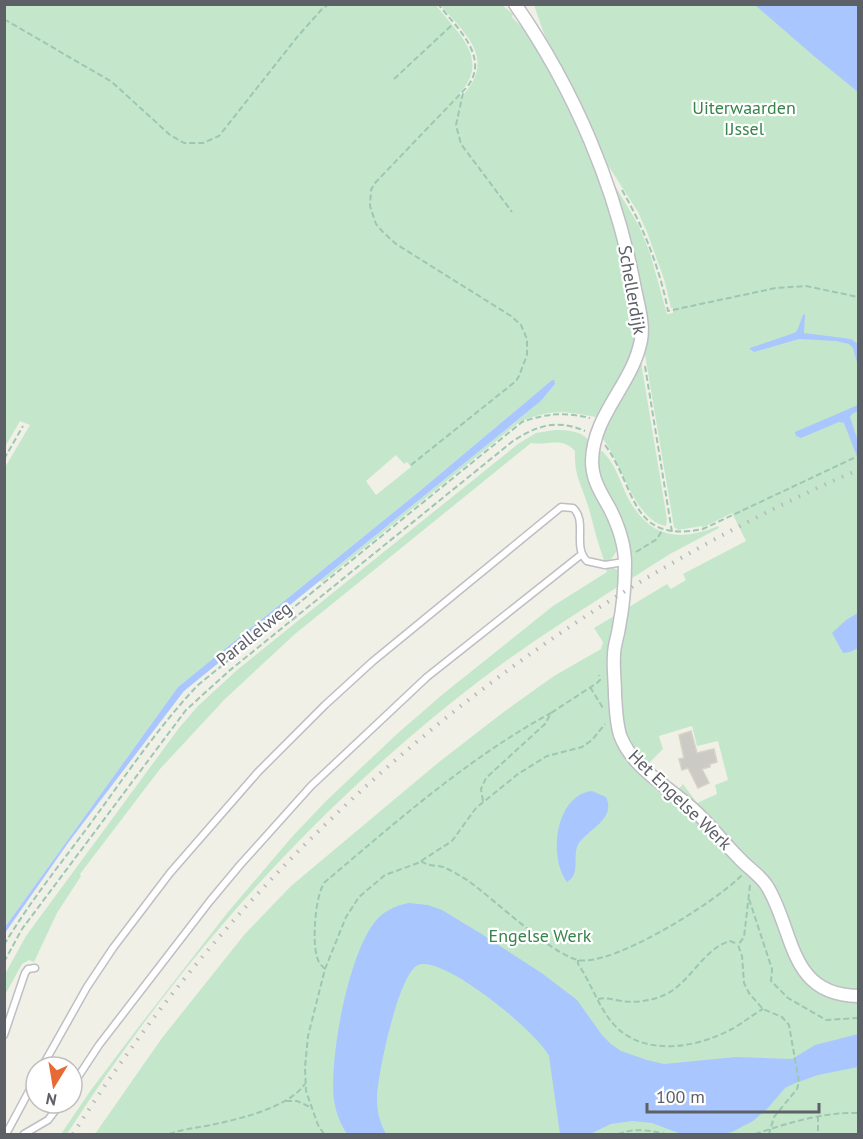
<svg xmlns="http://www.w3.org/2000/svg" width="863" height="1139" viewBox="0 0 863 1139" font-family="'PT Sans',sans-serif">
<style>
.green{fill:#c4e7cb;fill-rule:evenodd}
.water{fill:#a9c6fe}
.building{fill:#cccac4;stroke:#d5d3c5;stroke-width:1.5}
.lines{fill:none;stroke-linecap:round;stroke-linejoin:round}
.service-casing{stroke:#bebec5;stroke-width:9}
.minor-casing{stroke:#bebec5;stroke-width:15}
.path{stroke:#9dc7b3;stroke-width:2;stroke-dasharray:6 3;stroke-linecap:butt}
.service{stroke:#fff;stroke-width:6}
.minor{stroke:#fff;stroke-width:12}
.rail{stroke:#b9b9ba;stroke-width:4;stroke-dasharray:1.5 8;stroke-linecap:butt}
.labels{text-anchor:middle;stroke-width:4.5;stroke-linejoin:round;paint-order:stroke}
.park-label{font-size:18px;fill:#37854b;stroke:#fff}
.street-label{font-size:18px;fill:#5e6067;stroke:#fff}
</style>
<rect width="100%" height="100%" fill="#f0f0e7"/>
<path class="green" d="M4,5h432c21,28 55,53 24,88l1,4c36,-37 6,-62 -21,-92h62l11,9 -1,3 28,29 28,45 49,137 20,87 -1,36 -36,67c-33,-7 -50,-10 -82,5l-196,159 -2,-1 221,-180 14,-17 -3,-4 -131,110 -243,197 -173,240 -1,-458 26,-44 -10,-4 -15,26zM396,455l8,9 3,-2 4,5 -35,28 -10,-14z
M534,5h324v448l-2,1 2,5v675h-763l67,-96 82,-103 47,-49 148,-124 66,-51 49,-35 47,-27 2,-7 -9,-14 73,-44 4,5 15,-9 -3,-6 63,-33 -14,-28 -30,15v-2l-24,4 -4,-3 -31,-184 -38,-174 34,57 11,27 17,61 6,-1v-5h-2l-7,-29 -17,-47 -9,-20 -34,-53 -36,-71 -25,-57zM692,726l5,20 21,-5 10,39 -13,5 2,9 -20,9 -14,-19 -5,6 -32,-24 17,-17 -4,-13z
M640,356l27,163 -1,7c-32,-5 -45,-66 -64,-88l6,-25z
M555,430c13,0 29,1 35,13l29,99c-2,9 -5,17 -14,21 -7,-18 -11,-36 -16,-54 -7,-24 -15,-32 -14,-58 -13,-15 -29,-5 -44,-8l-236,191 -70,65 -65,70 -80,105 1,2 -24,37 -23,49 -5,-2 -7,4 -17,31v-21l21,-38 153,-208 19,-22 39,-36 281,-226 18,-11z
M602,451c13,12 18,30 25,45 21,41 51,47 91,30l1,2 -49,26 -41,26 -32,-107v-21z
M612,567l9,5 1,12c-48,31 -98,62 -143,97 -164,126 -301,280 -412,453h-6l30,-44 46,-61 91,-117 63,-74 35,-37 71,-67 46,-40 110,-88 54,-34 -1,-3z"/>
<path class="water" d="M755,5h103v87l-43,-35z
M805,314l-1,19 47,6 7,5v22l-5,-18 -4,-4 -13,-3 -37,-2 -45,13 -4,-3v-1l44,-15 3,-2 6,-16z
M552,380h2l1,4 -14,17 -357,290 -116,152 -63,90v-6l173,-240 243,-197z
M858,405v6l-6,3 -2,3 8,24v18l-14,-36 -5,-1 -38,16 -5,-2 -1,-4z
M858,613v35l-8,4 -7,1 -11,-20 14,-13z
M592,791l14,6c10,22 -16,31 -27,46 -8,12 3,31 -12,39 -19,-24 -12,-87 25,-91z
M409,903l19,2 14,5 38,23 63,41 34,26 25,35 9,9 10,7 26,9 17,4 72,-7 56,2 23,-14 43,-11v33l-40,8 -25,9 -8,4 -17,20 -15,13 -21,11 -10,2h-41l-29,-11 -20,-2 -21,3 -21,10h-30l-11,-78c-11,-23 -106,-102 -131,-91 -20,9 -41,112 -41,134 0,13 3,24 9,35h-39c-7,-11 -11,-21 -13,-34 -5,-42 14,-143 40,-177 8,-11 22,-18 35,-20z"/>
<path class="building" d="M691,731l6,22 17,-4 3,13 -7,2v3l-8,2 7,14 -11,5 -10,-20 -6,2 -3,-11 5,-1 -5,-23z"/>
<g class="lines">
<g class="service-casing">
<path id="service" d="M4,1035l21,-62 3,-4 7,-1
M42,1067l45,-80 26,-39 57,-75 88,-101 67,-67 47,-43 189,-155 12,1c15,13 -1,39 14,53l18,4 19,-3
M72,1086l27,-41 111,-144 30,-36 71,-79 116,-109 155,-123
M6,1134l30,-56
M24,1134l24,-14 13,-17"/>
</g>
<g class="minor-casing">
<path id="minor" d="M515,4c59,85 101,183 120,285 3,15 9,35 6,51 -8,44 -48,74 -49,121 0,19 9,32 18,48 8,16 15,36 15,55 0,20 -2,43 -6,63 -1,9 -5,18 -5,28 -1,13 1,27 1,40 1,14 1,27 5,40 13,35 50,52 76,77 15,14 28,31 43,46 9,10 21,17 28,28 28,46 21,109 91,110"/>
</g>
<path class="path" d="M4,19l108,63 58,53 14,8h19l16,-7 79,-100 24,-27 7,-5
M394,79l59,-55
M463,93l-7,32 5,19 51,68
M622,190c22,38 38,79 46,121l108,-23 30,-2 52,11
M645,366l27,166
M605,445c32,43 24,99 98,84l155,-73
M4,459l19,-33
M411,465l105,-84 3,-5 8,-21v-16l-6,-14 -10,-9 -115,-72 -14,-13 -6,-7 -6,-18 1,-16 4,-7 92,-96c24,-30 -11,-60 -29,-83
M636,552l21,-13 6,-10
M590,687l13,21
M483,801l-2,-12 5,-11 59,-54 6,-11 46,-30 3,-3 -1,-5
M421,861c6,5 14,4 22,6 8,3 16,8 24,13 26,18 84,74 111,80 35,7 139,-59 164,-85
M750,885l-6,52 -6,8 4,11 2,27 5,10 14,16 19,8 7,8 10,57 -2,7 -23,28 -5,17
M749,899l23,70 -1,12 17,17 38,22 32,-2
M4,945c26,-44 59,-84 89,-125 33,-45 66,-94 105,-135l324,-263c26,-9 42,-10 68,-4
M578,960v4c12,17 19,39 32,56 29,38 85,29 122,9 11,-6 20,-14 31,-20
M4,962l18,-33 164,-219 43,-39 284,-230c25,-16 44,-22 72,-10
M325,969c-4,-4 -7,-7 -8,-12 -5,-15 -2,-63 8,-75 71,-60 143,-124 226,-169
M598,999c9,-2 15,1 23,2 15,2 28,0 41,-5 28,-11 40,-47 68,-55l8,3
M286,1101h11l15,7
M818,1116v18
M169,1134c14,-5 27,-6 42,-9 28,-6 77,-17 94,-41
M324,1134l-6,-9 -12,-34 -1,-24 3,-31 17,-67 21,-52 13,-20 26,-22 33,-12 34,-22 24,-33 42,-34 29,-18 35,-9 10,-7 13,-16
M618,1134c15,-6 32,-4 47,0
M755,1134c33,-11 68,-22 103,-21"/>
<use href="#service" class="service"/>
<use href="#minor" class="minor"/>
<path class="rail" d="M73,1134c187,-295 464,-526 785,-664"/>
</g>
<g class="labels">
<g class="park-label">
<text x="744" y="114">Uiterwaarden<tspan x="744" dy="21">IJssel</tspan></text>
<text x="540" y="942">Engelse Werk</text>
</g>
<g class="street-label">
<text transform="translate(632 290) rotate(80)" y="6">Schellerdijk</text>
<text transform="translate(254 634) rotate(-39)" y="6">Parallelweg</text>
<text transform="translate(680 800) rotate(44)" y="6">Het Engelse Werk</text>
</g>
</g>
<rect width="863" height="1139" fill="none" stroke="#5e6067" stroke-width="12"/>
<g transform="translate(54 1085) rotate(191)"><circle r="28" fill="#ffffff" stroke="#bfbfc2" stroke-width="1.5"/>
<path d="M0-4.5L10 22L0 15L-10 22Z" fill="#e76a36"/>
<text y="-9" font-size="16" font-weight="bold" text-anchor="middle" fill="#5e6067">N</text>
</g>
<path d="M647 1103v9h172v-9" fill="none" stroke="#5e6067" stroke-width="3"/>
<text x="656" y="1103" font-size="18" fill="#5e6067" stroke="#ffffff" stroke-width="4.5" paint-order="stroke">100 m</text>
</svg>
